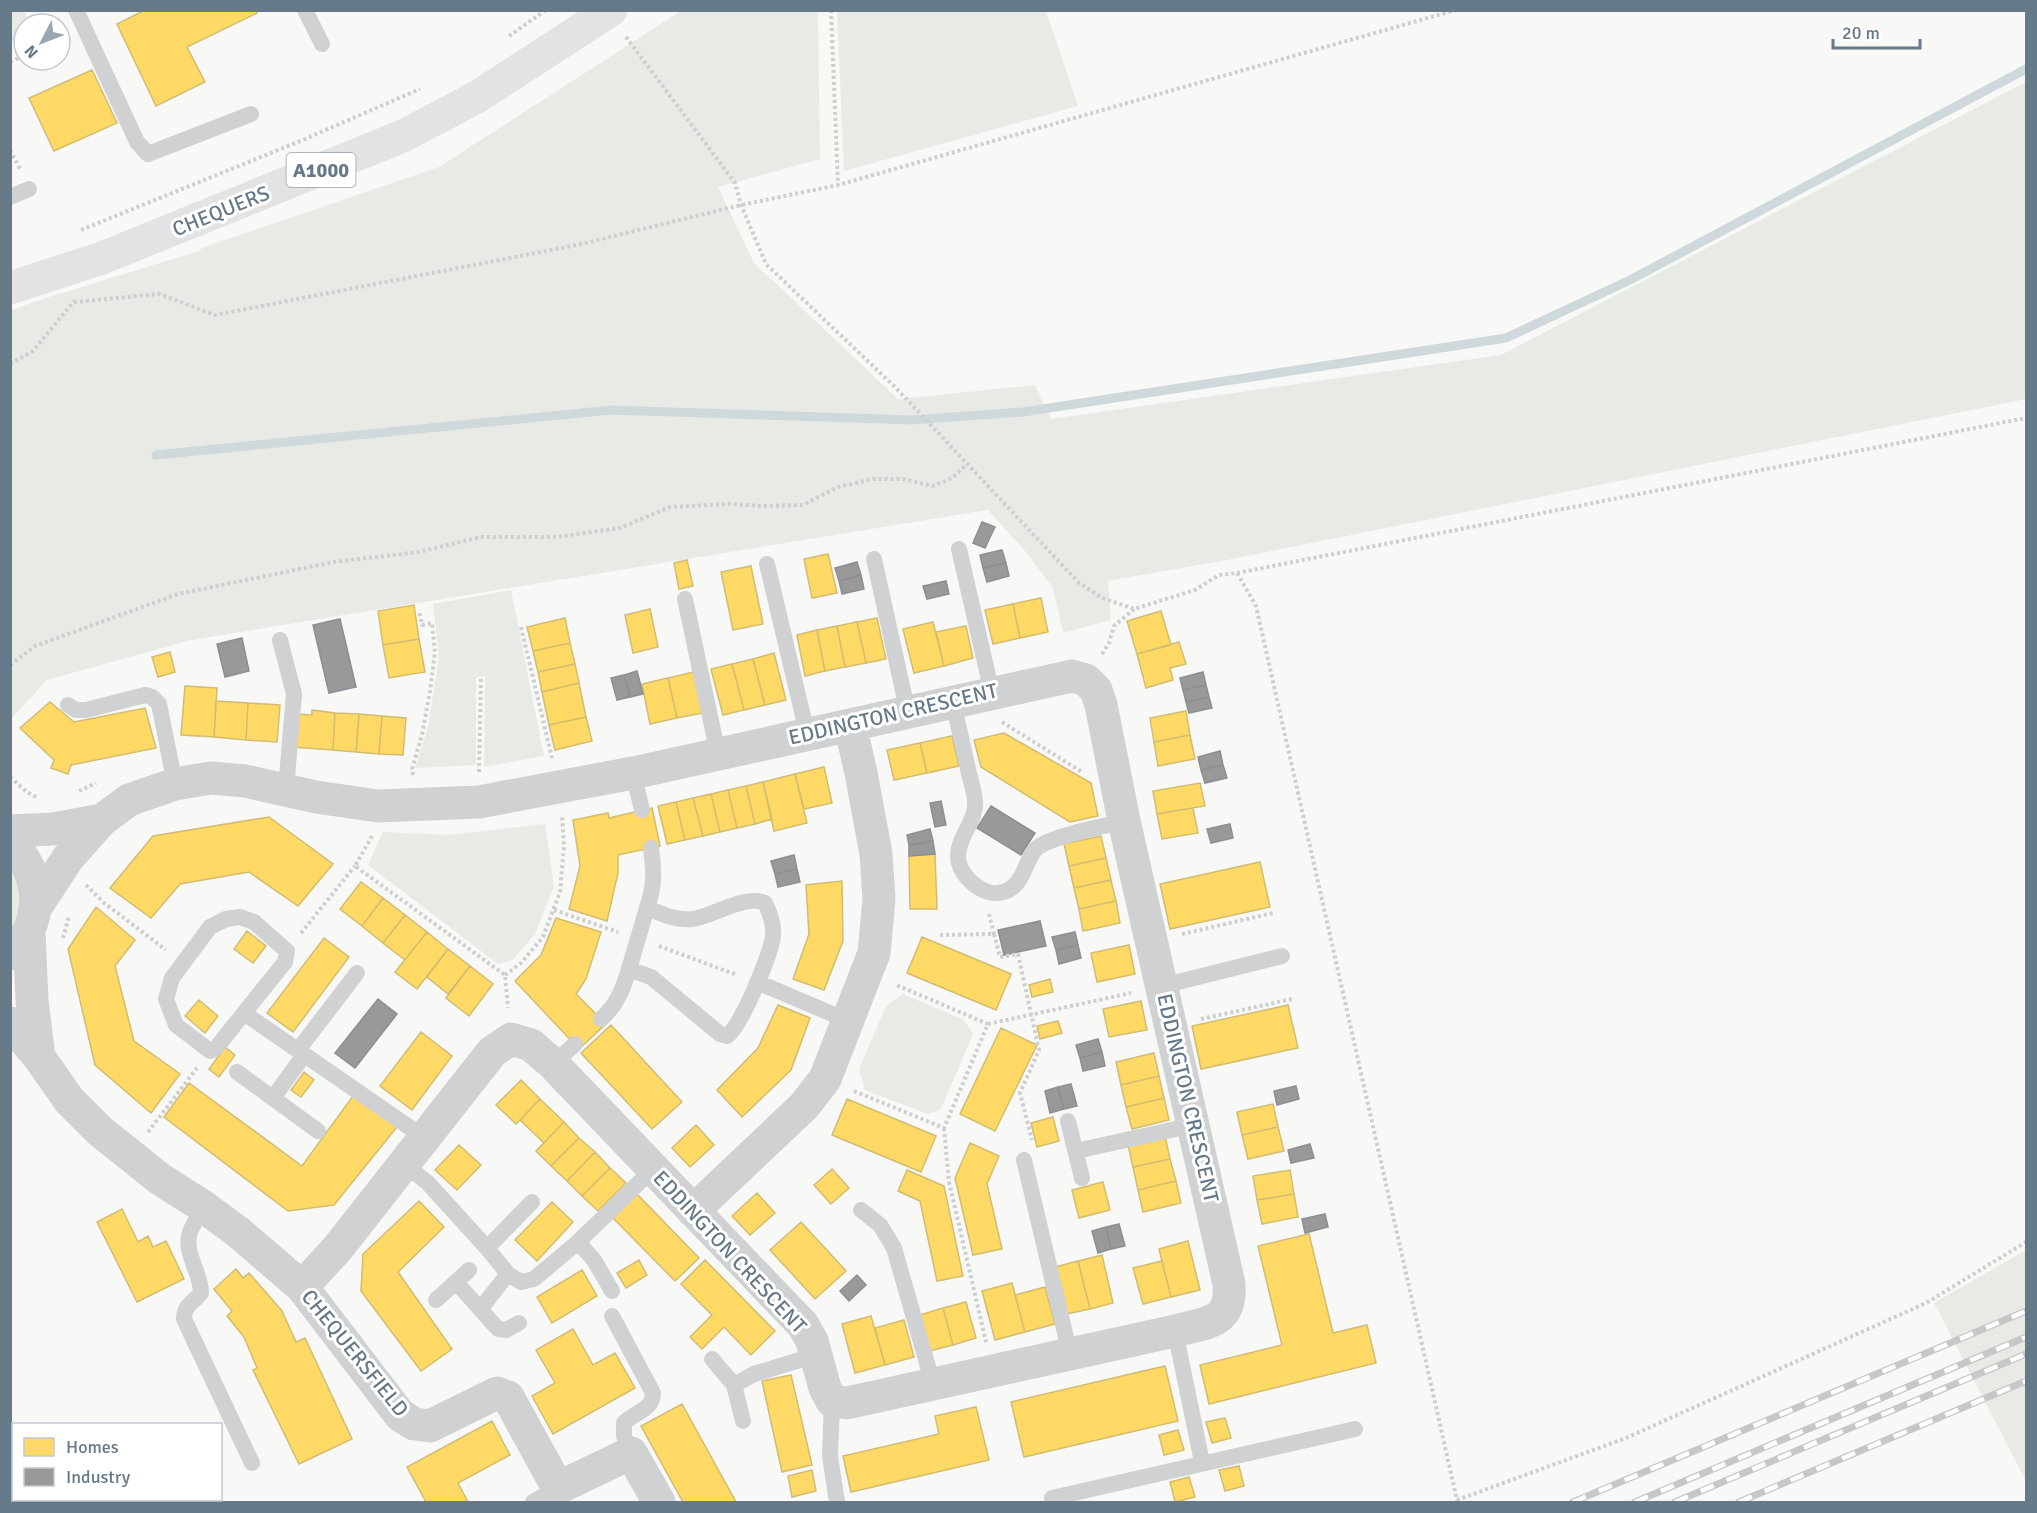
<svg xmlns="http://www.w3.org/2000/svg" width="2037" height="1513" viewBox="0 0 2037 1513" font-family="Signika,sans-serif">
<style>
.green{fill:#e8ebe5}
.homes{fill:#ffd966;stroke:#d1bc70;stroke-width:1.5}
.industry{fill:#999;stroke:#8a8f94;stroke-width:1.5}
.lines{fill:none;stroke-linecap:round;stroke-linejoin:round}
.stream{stroke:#cfd8da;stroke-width:9}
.path{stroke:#cdcecf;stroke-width:4;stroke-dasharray:3 3;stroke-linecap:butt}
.lane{stroke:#d0d1d2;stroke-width:16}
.street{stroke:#d0d1d2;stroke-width:33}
.primary{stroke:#e3e3e3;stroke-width:33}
.rail-casing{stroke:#c5c7c8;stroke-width:7}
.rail{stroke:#fff;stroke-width:4.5;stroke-dasharray:14;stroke-linecap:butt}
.labels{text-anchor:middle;stroke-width:6;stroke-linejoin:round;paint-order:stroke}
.shield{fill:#fff;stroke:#94a1ac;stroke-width:1.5}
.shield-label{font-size:20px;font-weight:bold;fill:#667989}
.street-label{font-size:21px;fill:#667989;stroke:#fff}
</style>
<rect width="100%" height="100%" fill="#f8f8f7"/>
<path class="green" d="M10,11h14l6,13h-6v9l-13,6z
M681,11h137l2,148 -102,28 36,76 144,136 137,-14 16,34 450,-64 525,-273v317l-799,161 -119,21 3,39 -48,13 -10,-45 -28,-37 -37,-41 -797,130 -144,40 -36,39v-408l19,-8 169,-52 3,-3 237,-81z
M837,11h209l32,95 -234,65z
M511,590l33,166 -60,11 1,-91 -9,2v87l-61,3 13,-41 11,-70 -6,-53z
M545,824l9,62 -19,48 -22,26 -15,4 -130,-99 15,-33 65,3z
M11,863c11,25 15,43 0,68z
M903,994l61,26 9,14 -32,75 -13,5 -63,-24 -6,-21 27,-63z
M2026,1250v231l-92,-178z"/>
<path class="homes" d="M145,10h111l1,3 -70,34 18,35 -49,24 -39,-82z
M92,70l25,53 -63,28 -25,-53z
M828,554l9,39 -25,5 -8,-39z
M687,560l6,26 -14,3 -5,-26z
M751,566l12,58 -30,6 -12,-58z
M1041,598l7,34 -28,6 -7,-34z
M1013,604l7,34 -27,6 -8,-34z
M414,605l5,34 -36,6 -5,-34z
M650,609l8,38 -25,6 -8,-38z
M1161,611l10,34 -34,9 -10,-33z
M565,618l5,25 -37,8 -6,-24z
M877,618l9,41 -20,4 -9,-41z
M857,622l9,41 -21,4 -8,-41z
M933,622l11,44 -30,7 -11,-44z
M837,626l8,41 -20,4 -8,-41z
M966,626l7,32 -29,8 -8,-34z
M817,630l8,41 -20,5 -8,-41z
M419,639l6,33 -36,6 -6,-33z
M1179,642l7,22 -16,4 3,12 -27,8 -9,-34z
M570,643l5,21 -37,8 -5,-21z
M170,652l5,20 -17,5 -6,-20z
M774,653l12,47 -21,5 -12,-46z
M753,659l12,46 -21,5 -12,-46z
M575,664l4,19 -37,9 -4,-20z
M732,664l12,46 -21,5 -12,-46z
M694,672l9,41 -26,5 -9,-40z
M668,678l9,40 -27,6 -8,-40z
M579,683l7,34 -37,8 -7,-33z
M185,686l32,2 -3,49 -33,-2z
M216,701l32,2 -2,37 -32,-3z
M50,702l24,20 71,-14 11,40 -85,17 -3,9 -17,-6 3,-8 -34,-32z
M248,703l32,2 -3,37 -31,-2z
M312,710l23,3 -2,37 -41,-3 3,-33 17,1z
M1186,711l4,24 -36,7 -4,-24z
M335,713l24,1 -3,38 -23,-2z
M359,714l23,2 -3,38 -23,-2z
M382,716l24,2 -3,37 -24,-1z
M586,717l6,24 -37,9 -6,-25z
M1004,733l87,50 7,33 -28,6 -89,-55 -7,-27z
M1190,735l5,24 -37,7 -4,-24z
M952,736l7,30 -32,7 -7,-30z
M920,743l7,30 -33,7 -7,-30z
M824,767l8,36 -28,6 -9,-35z
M795,774l12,49 -33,8 -11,-49z
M763,782l9,37 -17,5 -9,-38z
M1200,783l5,23 -48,8 -4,-23z
M746,786l9,38 -18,4 -9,-38z
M728,790l9,38 -17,4 -9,-38z
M711,794l9,38 -17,4 -10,-38z
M693,798l10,38 -18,4 -9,-38z
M676,802l9,38 -18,4 -9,-38z
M652,808l8,38 -42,9v18l-11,48 -38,-12 11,-43 -7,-46 35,-7 1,5z
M1193,808l5,25 -36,6 -5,-25z
M269,817l64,47 -35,42 -49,-34 -69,12 -29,34 -41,-30 43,-52z
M1101,836l5,22 -37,8 -5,-22z
M935,854l2,55h-27l-1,-53z
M1106,858l5,22 -37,8 -5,-22z
M1260,862l10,45 -100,22 -10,-45z
M1111,880l5,21 -37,8 -5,-21z
M842,881l1,60 -19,49 -31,-11 16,-45 -3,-49z
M361,882l22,16 -21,28 -22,-17z
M383,898l22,17 -22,28 -21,-17z
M1116,901l4,22 -37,8 -4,-22z
M96,907l39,33 -20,26 19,75 46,33 -29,39 -56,-48 -27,-116z
M405,915l22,17 -22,28 -22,-17z
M556,918l45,14 -15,47 -10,15 30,30 -27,25 -64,-68 26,-26z
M247,931l19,15 -13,17 -19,-14z
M427,932l21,17 -31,40 -22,-17z
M922,937l89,37 -15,36 -89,-37z
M324,938l25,19 -56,75 -26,-19z
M1129,945l6,29 -38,8 -6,-29z
M448,949l22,17 -22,28 -21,-17z
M470,966l23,18 -24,32 -23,-18z
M1050,979l3,13 -21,5 -3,-12z
M199,1000l19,16 -13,17 -20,-17z
M1141,1001l6,29 -38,7 -6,-28z
M778,1005l32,13 -19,52 -49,47 -25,-27 41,-42z
M1288,1005l10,43 -97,21 -9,-43z
M1058,1021l4,12 -22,6 -3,-13z
M611,1025l71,77 -30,27 -71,-76z
M1001,1028l36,17 -42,86 -35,-17z
M421,1032l31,24 -40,54 -32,-24z
M225,1047l10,8 -16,22 -10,-8z
M1154,1053l5,23 -38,9 -5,-23z
M304,1072l10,8 -13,17 -10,-7z
M1159,1076l5,22 -38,9 -5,-22z
M521,1080l19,19 -24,25 -20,-19z
M189,1083l113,83 51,-70 44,31 -63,78 -46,6 -124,-94z
M1164,1098l5,22 -37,9 -6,-22z
M540,1099l24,23 -20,21 -24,-23z
M847,1099l89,37 -15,36 -89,-37z
M1273,1104l5,23 -36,8 -5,-23z
M1053,1117l6,24 -22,6 -6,-24z
M564,1122l15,16 -28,28 -15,-15z
M696,1125l18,20 -24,22 -18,-19z
M1278,1127l6,24 -36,8 -6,-24z
M1165,1136l5,23 -37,8 -5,-22z
M579,1138l16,14 -28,29 -16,-15z
M970,1143l29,13 -12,28 15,65 -29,6 -18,-77z
M459,1145l22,20 -24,25 -22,-20z
M595,1152l15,16 -28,28 -15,-15z
M1170,1159l6,22 -38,9 -5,-23z
M610,1168l16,15 -28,28 -16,-15z
M832,1169l17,19 -18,16 -17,-19z
M907,1170l37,16 19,90 -26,5 -17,-80 -22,-10z
M1290,1170l4,24 -37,6 -4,-24z
M1176,1181l5,22 -38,9 -5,-22z
M1103,1182l7,28 -31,8 -7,-28z
M636,1193l63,65 -24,23 -63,-64z
M757,1193l18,20 -25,22 -18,-19z
M1294,1194l4,23 -36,7 -5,-24z
M419,1201l25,26 -46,45 54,77 -31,22 -60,-80 2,-37z
M552,1202l21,20 -36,39 -22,-21z
M122,1209l16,33 10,-6 5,11 13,-6 18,38 -47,23 -40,-80z
M801,1222l45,49 -31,28 -45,-49z
M1309,1234l24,99 34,-8 9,38 -167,41 -9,-39 82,-20 -24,-99z
M1188,1241l12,49 -29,7 -12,-48z
M1102,1255l11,48 -23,6 -12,-48z
M639,1260l8,15 -21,13 -9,-15z
M705,1260l70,71 -24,24 -27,-28 -22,22 -12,-12 22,-22 -31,-31z
M1078,1261l12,48 -24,5 -11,-47z
M1162,1261l9,36 -28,7 -10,-36z
M236,1269l7,9 6,-5 33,38 14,31 9,-4 47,101 -53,25 -46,-94 4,-2 -13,-31 -17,-21 5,-5 -18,-22z
M582,1270l15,26 -45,27 -15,-26z
M1012,1283l13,49 -30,8 -13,-49z
M1045,1287l10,37 -30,8 -10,-37z
M966,1302l10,36 -23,7 -10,-37z
M943,1308l10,37 -24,6 -9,-36z
M871,1316l14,49 -30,8 -13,-49z
M904,1320l10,37 -29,8 -10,-37z
M573,1329l20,36 22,-12 20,35 -82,46 -21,-38 23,-13 -19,-33z
M1165,1366l13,55 -154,36 -13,-55z
M791,1375l21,90 -30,7 -20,-91z
M682,1404l54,98h-53l-42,-76z
M976,1407l13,53 -138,32 -8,-36 96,-22 -4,-18z
M1225,1418l6,20 -19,5 -6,-21z
M492,1421l18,34 -52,28 10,19h-42l-19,-35z
M1178,1430l6,20 -20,5 -5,-20z
M1239,1466l5,20 -19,5 -6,-21z
M812,1470l4,21 -24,6 -4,-21z
M1189,1477l6,20 -20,5 -5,-20z"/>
<path class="industry" d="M982,522l13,5 -10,21 -12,-5z
M1002,550l4,13 -23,5 -3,-13z
M857,562l4,13 -22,6 -4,-13z
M1006,563l3,13 -22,6 -4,-14z
M861,575l3,14 -22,5 -3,-13z
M946,581l3,13 -22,5 -4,-13z
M340,619l16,68 -27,6 -16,-68z
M242,638l7,33 -24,6 -8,-33z
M637,671l6,23 -13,3 -6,-22z
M1203,672l3,13 -23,5 -3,-12z
M624,675l6,22 -13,3 -6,-22z
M1206,685l3,12 -23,5 -3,-12z
M1209,697l3,11 -23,5 -3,-11z
M1220,751l3,14 -22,5 -3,-13z
M1223,765l4,13 -22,5 -4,-13z
M941,801l5,24 -11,2 -5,-24z
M991,806l44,27 -14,22 -44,-27z
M1230,824l3,14 -22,5 -4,-14z
M930,829l3,12 -24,4 -2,-10z
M933,841l2,13 -26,2v-11z
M794,855l3,14 -22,5 -4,-13z
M797,869l3,13 -22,5 -3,-13z
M1040,921l6,25 -42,9 -6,-25z
M1075,932l3,13 -22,5 -4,-13z
M1078,945l3,13 -22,6 -3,-14z
M378,999l19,15 -42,54 -20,-15z
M1098,1039l4,13 -22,6 -4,-13z
M1102,1052l3,14 -22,5 -3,-13z
M1071,1084l6,22 -13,3 -6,-22z
M1296,1086l3,13 -22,6 -3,-14z
M1058,1087l6,22 -14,4 -5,-22z
M1310,1144l4,14 -23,5 -3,-13z
M1325,1214l3,13 -23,6 -3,-14z
M1119,1224l6,22 -14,3 -5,-22z
M1106,1227l5,22 -13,4 -6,-22z
M857,1275l9,10 -17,16 -9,-10z"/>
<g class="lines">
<path class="stream" d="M156,455l455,-45 301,10 111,-8 483,-74 124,-58 396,-211"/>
<path class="path" d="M831,10l7,175
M509,36l37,-26
M626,37l109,146 6,22 25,59 130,124 183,195 23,15 32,11 61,-19 24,-15 18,-2 19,33 201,894 169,-62 300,-135 100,-61
M14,38l9,18
M10,62l13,-6
M10,150l10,19
M81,230l217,-88 122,-53
M74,302l85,-8 56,21 362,-70 164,-40 97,-20 618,-175
M10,364l23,-13 42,-51
M1237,573l789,-155
M521,627l31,131
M1102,654l7,-11 5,-17 20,-17
M10,665l25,-19 143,-52 156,-32 85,-10 62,-15h75l64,-9 50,-21 59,-3 34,2 40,-1 35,-18 35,-8h30l30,7 19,-8 15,-14
M1002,722l80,50
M479,772l2,-96
M413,775l-1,-6 10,-34 8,-44 5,-39 -3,-29 -10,2 -3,-15
M10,777l17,15 11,6
M79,791l17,-8
M372,836l-17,30 150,109 3,33
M86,885l17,17 63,48
M554,910l64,22
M989,914l5,20
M301,933l54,-67
M1182,934l91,-21
M940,935l54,-1 6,23 18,-3 21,96 -19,43 12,47
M63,938l6,-22
M659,946l78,29
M505,975l16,-12 22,-26 17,-45 4,-46 -2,-30
M1201,1019l91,-20
M988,1024l143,-31
M854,1091l90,37 44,-104 -94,-40
M944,1128l5,54 37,160
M148,1132l49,-64"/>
<path class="lane" d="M76,10l61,132 11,12 103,-40
M305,10l17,34
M10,197l19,-8
M959,549l33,144
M874,559l34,154
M767,564l40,169
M685,599l33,155
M280,640l14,54 -8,95
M953,702c5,22 10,45 15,67 2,10 6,21 7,31 2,21 -17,36 -17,56 0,22 31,47 52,33 13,-8 16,-27 24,-38 10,-14 71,-25 90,-30
M68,705l8,5h10l59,-15 7,2 7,7 16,80
M633,773l9,37
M647,908c8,-23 7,-37 4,-60
M757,982l92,39
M1162,986l120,-30
M244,1013l41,-51 2,-11 -33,-29 -14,-5 -14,2 -16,8 -38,51 -6,21 10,26 34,26 6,-3 28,-35 181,125
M601,1019c16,-14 22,-30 28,-50l22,8 69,57 7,2c14,-9 45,-84 46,-101 1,-11 -3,-22 -8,-32 -20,-9 -51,13 -72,16 -17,2 -31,-5 -46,-11l-18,61
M298,1050l59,-77
M553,1064l22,-20
M237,1072l81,59
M273,1098l31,-43
M1068,1121l14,57
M1076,1151l118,-26
M1024,1160l46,194
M405,1165l23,18 59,65 21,26 13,8 13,-3 44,-37 75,-73
M204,1207c-4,8 -11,17 -14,25 -7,21 11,40 11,61 -8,10 -17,12 -17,26l68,144
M861,1210l19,15 14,23 39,136
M578,1242l16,18 18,31
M487,1248l45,-46
M456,1282l42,47 8,1 13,-7
M436,1300l33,-30
M481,1308l27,-34
M612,1316l41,77c0,17 -18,19 -29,30v13l7,17
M1175,1331l27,131
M712,1359l22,26 9,36
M734,1385l20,-11 62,-19
M832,1401l-2,55 7,46
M1052,1498l303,-69
M533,1502l25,-14"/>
<path class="street" d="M10,831l43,-2 49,-9
M10,843c33,29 35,82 0,111
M36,907l32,-49 34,-38 27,-20 46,-16 36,-6 34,3 71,16 62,9 101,-4 154,-29 439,-97 14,4 10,10 5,15 23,116 105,463c3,40 -22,38 -54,47l-328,72 -15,-2 -7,-13 -13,-47 -9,-16 -250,-261 -22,-19 -20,-6 -19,13 -155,197 -35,38
M29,932l3,69 7,56
M10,1023l29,34 30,43 31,31 60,48 44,28 34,25 64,55 98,128 14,9 16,2 67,-33 11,4 50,91 73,-35 28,49
M693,1211l111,-105 21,-27 49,-126 5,-54 -3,-45 -15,-81 -11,-48"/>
<path class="primary" d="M10,288l92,-30 301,-122 74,-39 134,-87"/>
<g class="rail-casing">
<path id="rail" d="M1573,1502l453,-191
M1635,1502l391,-165
M1675,1502l351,-148
M1739,1502l287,-121"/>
</g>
<use href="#rail" class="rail"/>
</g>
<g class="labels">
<rect class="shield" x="286.5" y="153" width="69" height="34" rx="4.5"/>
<g class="shield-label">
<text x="321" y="177">A1000</text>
</g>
<g class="street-label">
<text transform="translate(221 211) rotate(-22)" y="7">CHEQUERS</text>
<text transform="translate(893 714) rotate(-13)" y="7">EDDINGTON CRESCENT</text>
<text transform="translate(1188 1098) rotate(77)" y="7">EDDINGTON CRESCENT</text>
<text transform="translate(730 1252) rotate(47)" y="7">EDDINGTON CRESCENT</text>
<text transform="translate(355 1353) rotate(51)" y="7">CHEQUERSFIELD</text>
</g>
</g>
<rect width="2037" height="1513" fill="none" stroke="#667989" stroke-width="24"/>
<rect x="12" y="1423" width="210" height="78" fill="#ffffff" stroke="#c2c9d0" stroke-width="1.5"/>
<rect x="24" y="1438" width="30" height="18" fill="#ffd966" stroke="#c2c9d0" stroke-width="1.5"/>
<text x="66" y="1453" font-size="18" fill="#667989">Homes</text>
<rect x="24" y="1468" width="30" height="18" fill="#999999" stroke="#c2c9d0" stroke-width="1.5"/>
<text x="66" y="1483" font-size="18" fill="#667989">Industry</text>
<g transform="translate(42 42) rotate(228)"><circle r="28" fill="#ffffff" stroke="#c2c9d0" stroke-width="1.5"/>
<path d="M0-4.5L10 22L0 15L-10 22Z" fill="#99a5b0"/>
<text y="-9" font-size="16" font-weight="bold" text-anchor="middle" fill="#667989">N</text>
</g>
<path d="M1833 39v9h87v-9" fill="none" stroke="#667989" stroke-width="3"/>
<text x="1842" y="39" font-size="18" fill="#667989" stroke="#ffffff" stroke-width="4.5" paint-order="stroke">20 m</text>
</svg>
